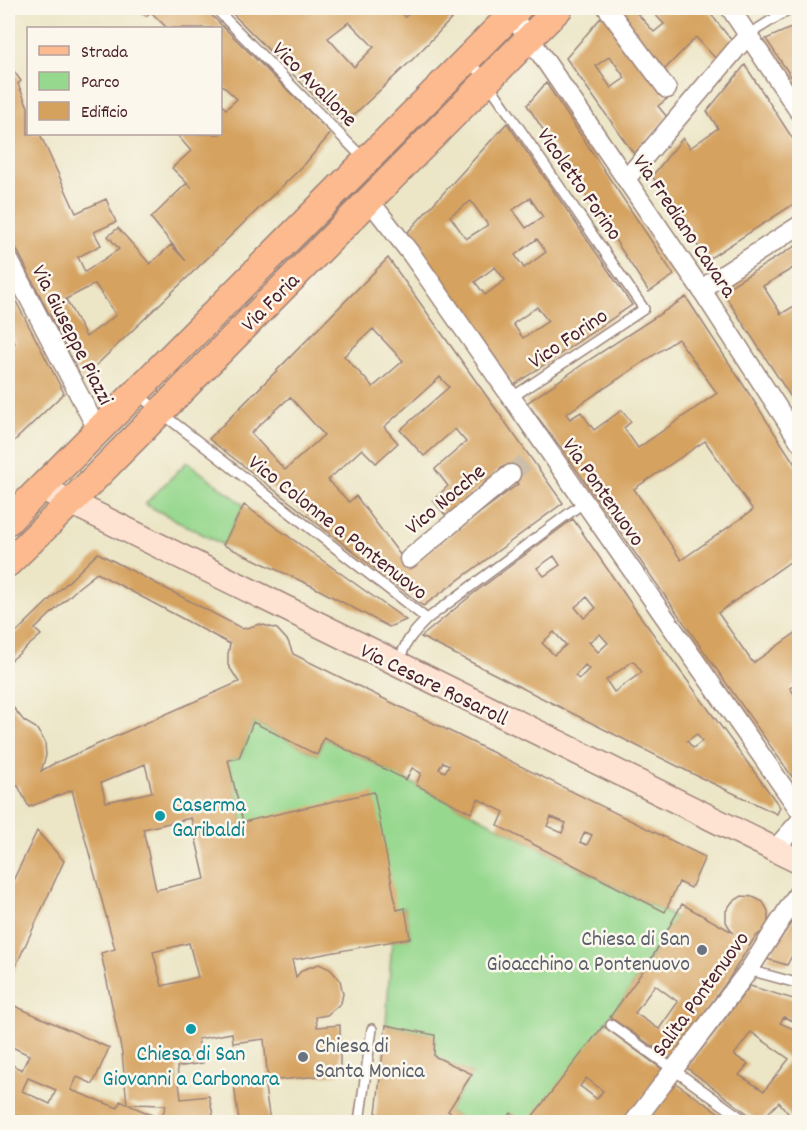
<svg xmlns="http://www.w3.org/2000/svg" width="807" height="1130" viewBox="0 0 807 1130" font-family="Dekko,sans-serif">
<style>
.green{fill:#97d88f;stroke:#707c5d;stroke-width:1.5}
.building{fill:#d5a25e;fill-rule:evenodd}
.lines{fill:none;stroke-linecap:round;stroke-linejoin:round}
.street-tunnel{stroke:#ccbea8;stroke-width:18;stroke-dasharray:18 9;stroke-linecap:butt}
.lane-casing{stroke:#9b8279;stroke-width:12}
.street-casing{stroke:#9b8279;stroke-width:21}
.secondary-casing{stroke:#9b8279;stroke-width:27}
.primary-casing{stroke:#9b8279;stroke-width:30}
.lane{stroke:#fff;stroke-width:9}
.street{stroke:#fff;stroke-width:18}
.secondary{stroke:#fee3d2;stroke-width:24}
.primary{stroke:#fcba8e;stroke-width:27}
.culture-dot{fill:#0f9aa8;stroke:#fbf7ec;stroke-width:2}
.worship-dot{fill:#6b7280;stroke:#fbf7ec;stroke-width:2}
.labels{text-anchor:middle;stroke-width:5;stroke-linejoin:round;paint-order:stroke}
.street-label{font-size:22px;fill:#4a1f2b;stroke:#fbf7ec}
.culture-label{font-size:22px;fill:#0d838f;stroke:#fbf7ec;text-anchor:start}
.worship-label{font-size:22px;fill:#5b616d;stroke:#fbf7ec;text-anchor:end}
</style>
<rect width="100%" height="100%" fill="#fbf7ec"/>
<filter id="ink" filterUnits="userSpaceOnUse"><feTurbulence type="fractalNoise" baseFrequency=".0167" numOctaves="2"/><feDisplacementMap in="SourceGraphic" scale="12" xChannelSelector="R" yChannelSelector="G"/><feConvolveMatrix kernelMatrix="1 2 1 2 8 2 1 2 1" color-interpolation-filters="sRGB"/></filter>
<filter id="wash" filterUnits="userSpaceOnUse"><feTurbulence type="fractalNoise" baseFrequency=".008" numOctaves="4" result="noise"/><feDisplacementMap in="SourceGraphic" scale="24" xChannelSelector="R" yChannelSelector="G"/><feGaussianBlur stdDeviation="1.35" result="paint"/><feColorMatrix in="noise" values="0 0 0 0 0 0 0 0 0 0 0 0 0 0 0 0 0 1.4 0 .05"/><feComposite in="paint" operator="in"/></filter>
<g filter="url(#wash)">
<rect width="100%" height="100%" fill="#ece6c7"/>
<path class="green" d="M187,462l57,43 -21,40 -78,-41z
M253,722l64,33 7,-17 351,179c-41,73 -93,141 -147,205h-4l-13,-8 -7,8h-39l-17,-11 24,-37 -38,-18v-21l-48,-10 6,-84 18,-3 -5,-30 -8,2 -154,-88 -15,-62 11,-2z"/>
<g id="blocks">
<path class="building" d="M136,8h68l127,125 -27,32 -222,214 -74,-147v-169l13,18 -3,3 10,23v27h12l36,79 30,-14 10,23 -22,10 7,13 -23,12 7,15 34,-23 -11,-13 10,-8 32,36 21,-19 15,16 -35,-43 36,-35 5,5 -20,-20 19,-17 -13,-15 3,-2h39v-31l6,6 11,-10 -17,-16v-55h-53l-16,-16 -5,4zM95,284l21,31 -30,22 -20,-38z
M227,8h170l8,9 11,-9h46l-49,51 -70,66zM349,22l25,25 -20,20 -26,-29z
M615,8h28l-6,5 17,19 10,-8 -15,-16h57l26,33 -16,18 -20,-22 -35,36z
M605,13l63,85 -10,8 9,11 -33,37 -68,-96zM610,56l15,22 -14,10 -15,-22z
M800,24v66l-34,-51z
M745,65l55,85v50l-93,60 -55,-84 31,-38 7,10 28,-20 -11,-17z
M546,83l128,192 -25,17 -122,-187z
M507,123l125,182 -118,80 -108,-151zM530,198l13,19 -17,11 -13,-18zM471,201l17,24 -22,14 -16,-23zM537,239l9,13 -22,16 -9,-13zM495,267l10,13 -20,15 -10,-13zM537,307l11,14 -25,17 -10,-14z
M800,243v21l-37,22 18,28 13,-8 6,11v94l-78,-120z
M388,258l175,245 -140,103 -214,-167zM373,329l30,32 -30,26 -29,-31zM440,377l9,10 -49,43 24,26 31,-27 11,13 -31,27 13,17 -15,14 13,16 58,-50 14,18 -97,73 -11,11 -54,-72 -7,6 -21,-22 34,-31 14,14 22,-20 -14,-16zM290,397l34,38 -39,35 -34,-37z
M8,286l56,107 -56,54v-101l7,-3 -7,-15z
M686,297l114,175v94l-6,-7 -76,54 35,50 47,-33v51l-10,7 10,14v86l-236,-336 -37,-49 62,-43zM678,339l39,54 -79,55 -14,-20 7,-6 -9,-12 -28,20 -13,-18 -11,7 -4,-5zM705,441l48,69 -72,50 -47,-71z
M244,505l78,55 84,60 -17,7 -77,-41 -89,-41z
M573,519l59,86 148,202 -3,7 -88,-42 -268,-135 53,-44zM554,556l6,9 -16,11 -7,-8zM587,597l9,11 -12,10 -9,-11zM554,632l12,13 -12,10 -12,-12zM600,634l8,9 -10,9 -9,-10zM633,661l9,11 -28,20 -8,-12zM585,665l4,4 -10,10 -4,-3zM697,734l5,7 -9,7 -6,-7z
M98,553l145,76 17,-5 17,5 11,12 5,13 412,203 -14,31 -12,-6 -14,30 -167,-86 6,-14 -26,-13 -7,14 -55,-28 5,-12 -9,-5 -6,12 -82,-42 -7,17 -64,-33 -14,36 -11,2 15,62 131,-30 23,118 8,-2 5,30 -118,22 4,17 6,-7 17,-6 11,5 10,11 3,14 -2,9 -14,12 -11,2 1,10 23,-2v49l-72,7 -4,-42 -31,4 -1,-10 -34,6 5,24 -26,4 4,32 28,-3 4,19 -3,7h-177l-25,-10v-49l14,7 7,-15 -21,-10v-42l101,45 -16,36 -16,-7 -6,13 47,18 2,-7 41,18 5,-14 -39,-1 -5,-51 -21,-100 14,-4 -43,-159 -43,17 -11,-21h-10v-85l16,20 12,7 9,14 1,14 -5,15 14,-8 184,-81 -11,-17v-11l2,-10 -133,-71 -18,14 -44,42 6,6 -33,28v-23zM443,762l6,3 -4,7 -6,-3zM145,764l7,28 -46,10 -5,-19zM551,817l15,6 -4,10 -15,-7zM191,818l14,61 -49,11 -13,-61zM585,832l7,3 -5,10 -7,-3zM189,943l9,34 -36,9 -9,-34zM28,1078l28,12 -6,14 -28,-13z
M37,831l27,30 -56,122v-92z
M742,896l11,1 10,5 5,9v11l-5,9 -8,6 -27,43 -57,79 -61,-42 40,-56 32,-57 50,28 -6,-10v-11l6,-9zM655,985l23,17 -19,27 -24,-16z
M800,909v40l-4,-1 -9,17 -20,-6z
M750,986l50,15v23l-16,-7 -4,6 20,9v90h-5l-16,-20 -20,20 -72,-54zM751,1032l38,27 -25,32 -25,-16 9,-11 -14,-9z
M386,1025l49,10 -1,21 38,18 -24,37 17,11h-90z
M603,1026l60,44 -24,33 -16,19h-95zM586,1078l17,13 -6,8 -17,-13z
M264,1080l6,42h-31l-5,-38z
M674,1082l58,40h-87z
M511,1113l13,9h-20z"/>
</g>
</g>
<g filter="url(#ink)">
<use href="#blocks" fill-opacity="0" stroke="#9b8279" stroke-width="1.5"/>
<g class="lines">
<path class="street-tunnel" d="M511,474l19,-16"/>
<g class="lane-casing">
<path id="lane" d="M215,8l149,151
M748,35l43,-27
M468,60l18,20 158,229 -133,89
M137,394l290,225 156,-116
M400,663c3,-20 13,-30 27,-44
M749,970l51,14
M611,1025l136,97
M359,1122l13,-93"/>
</g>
<g class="street-casing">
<path id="street" d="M607,8l60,81
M730,8l70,105
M510,15l19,22 172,252 99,153
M626,179l122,-144
M369,200l43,55 388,556
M8,258l90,173
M701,289l99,-64
M409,559l102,-85
M774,850l26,-29
M634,1122l115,-152 51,-80"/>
</g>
<g class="secondary-casing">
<path id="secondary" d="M42,488l758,374"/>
</g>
<g class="primary-casing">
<path id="primary" d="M8,521l510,-513
M8,563l62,-60 489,-495"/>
</g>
<use href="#lane" class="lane"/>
<use href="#street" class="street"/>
<use href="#secondary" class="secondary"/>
<use href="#primary" class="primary"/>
</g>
</g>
<g class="culture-dot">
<circle cx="160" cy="816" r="6"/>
<circle cx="191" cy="1029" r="6"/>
</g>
<g class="worship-dot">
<circle cx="702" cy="950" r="6"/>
<circle cx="303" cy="1057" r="6"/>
</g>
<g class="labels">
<g class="street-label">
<text transform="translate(316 83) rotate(45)" y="8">Vico Avallone</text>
<text transform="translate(581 183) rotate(55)" y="8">Vicoletto Forino</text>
<text transform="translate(686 225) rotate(56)" y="8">Via Frediano Cavara</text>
<text transform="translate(269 301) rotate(-45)" y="8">Via Foria</text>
<text transform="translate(74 334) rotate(63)" y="8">Via Giuseppe Piazzi</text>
<text transform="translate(567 337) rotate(-34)" y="8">Vico Forino</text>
<text transform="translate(605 491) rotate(55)" y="8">Via Pontenuovo</text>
<text transform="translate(444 498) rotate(-40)" y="8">Vico Nocche</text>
<text transform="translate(339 526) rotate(38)" y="8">Vico Colonne a Pontenuovo</text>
<text transform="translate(435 683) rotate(26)" y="8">Via Cesare Rosaroll</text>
<text transform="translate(699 993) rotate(-54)" y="8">Salita Pontenuovo</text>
</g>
<g class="culture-label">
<text x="172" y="811">Caserma<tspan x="172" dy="25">Garibaldi</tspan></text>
<text x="191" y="1060" text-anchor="middle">Chiesa di San<tspan x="191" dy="25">Giovanni a Carbonara</tspan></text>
</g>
<g class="worship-label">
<text x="690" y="945">Chiesa di San<tspan x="690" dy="25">Gioacchino a Pontenuovo</tspan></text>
<text x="315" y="1052" text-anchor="start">Chiesa di<tspan x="315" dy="25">Santa Monica</tspan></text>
</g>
</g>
<rect width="807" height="1130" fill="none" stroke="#fbf7ec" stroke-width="30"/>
<rect x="27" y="27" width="195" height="108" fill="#fbf7ec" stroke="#b4a19f" stroke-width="1.5"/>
<rect x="39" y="46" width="30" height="9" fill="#fcba8e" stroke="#b4a19f" stroke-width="1.5"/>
<text x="81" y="57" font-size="18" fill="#4a1f2b">Strada</text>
<rect x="39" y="72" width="30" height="18" fill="#97d88f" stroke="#b4a19f" stroke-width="1.5"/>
<text x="81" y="87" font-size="18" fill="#4a1f2b">Parco</text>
<rect x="39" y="102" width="30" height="18" fill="#d5a25e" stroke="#b4a19f" stroke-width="1.5"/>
<text x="81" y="117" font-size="18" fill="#4a1f2b">Edificio</text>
</svg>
